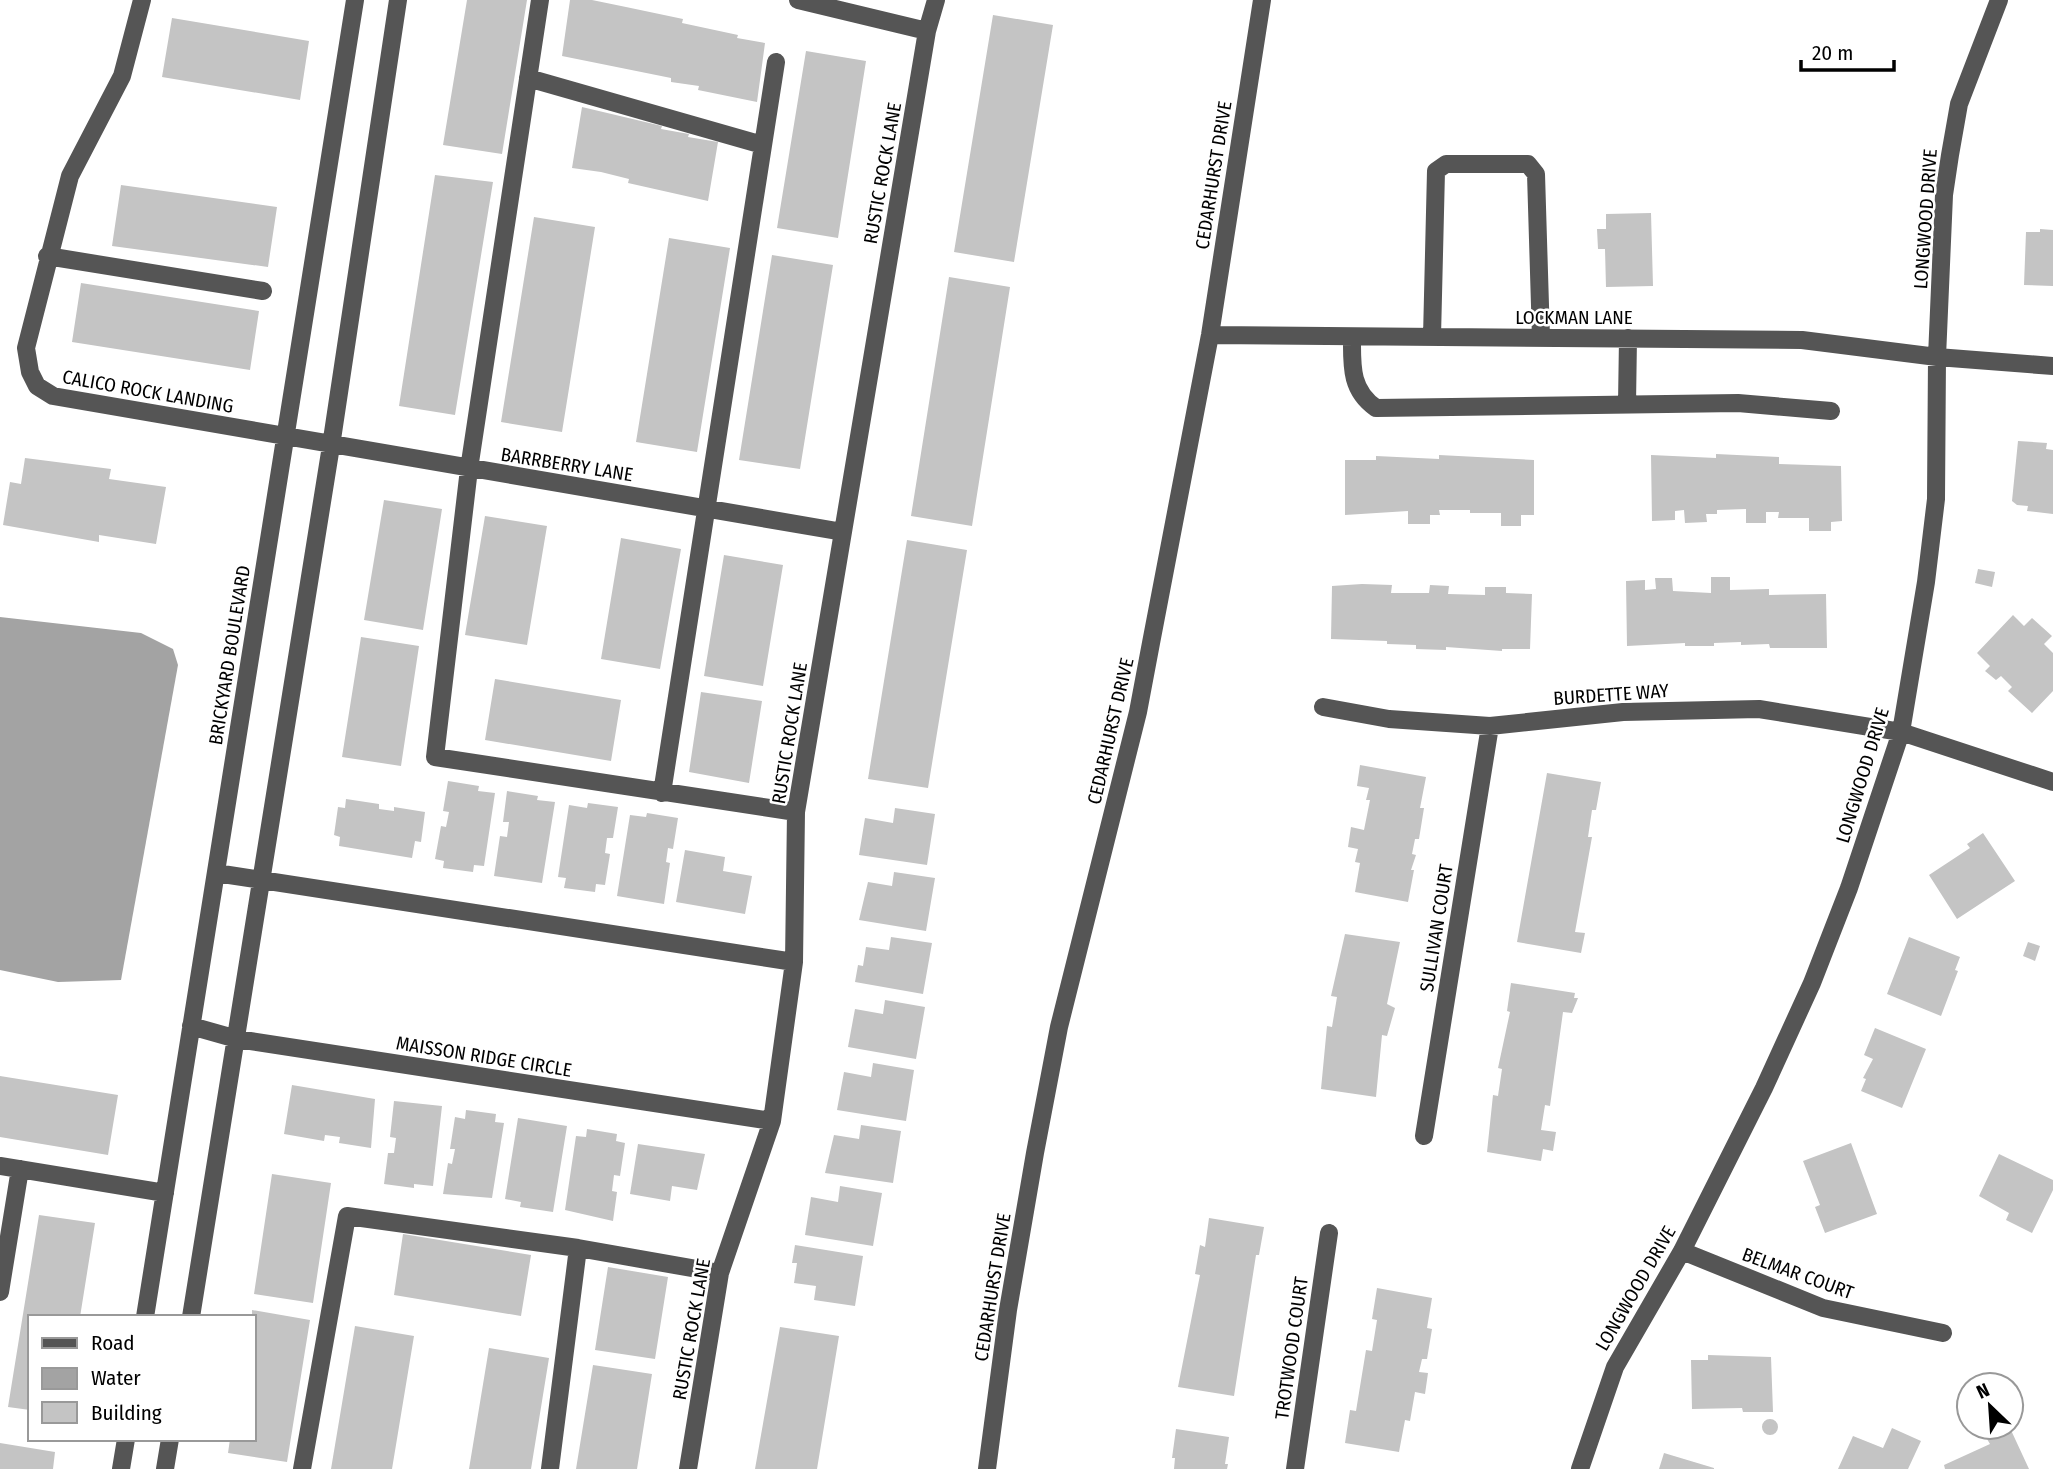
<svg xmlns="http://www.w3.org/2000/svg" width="2053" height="1469" viewBox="0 0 2053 1469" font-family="'Fira Sans Condensed',sans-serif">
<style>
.water{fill:#a3a3a3}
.building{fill:#c4c4c4}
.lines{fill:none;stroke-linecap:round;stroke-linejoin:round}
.minor{stroke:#555;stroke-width:18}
.labels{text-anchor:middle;stroke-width:5;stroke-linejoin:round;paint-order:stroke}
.street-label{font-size:19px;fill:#000;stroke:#fff}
</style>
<rect width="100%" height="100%" fill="#fff"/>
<path class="water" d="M0,617l141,16 32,16 5,16 -57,315 -63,2 -58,-12z"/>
<path class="building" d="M467,0h60l-25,154 -59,-9z
M570,0h22l34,7 57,12 -1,4 56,12 -1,3 28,5 -8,59 -59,-12 1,-4 -28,-4v-4l-109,-22z
M993,15l60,10 -39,237 -60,-10z
M172,18l137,23 -9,59 -138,-23z
M806,51l60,10 -28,177 -61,-10z
M582,107l80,19 -1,3 28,5 -1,3 30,5 -10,59 -80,-18 1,-4 -28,-7 -29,-4z
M435,175l58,7 -38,233 -56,-9z
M121,185l156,22 -9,60 -156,-21z
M1651,213l2,73 -47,1 -1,-38h-7l-1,-20h9v-15z
M534,217l61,10 -33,205 -61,-10z
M2040,229l13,1v56l-29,-1 2,-53h14z
M669,238l61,10 -33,204 -61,-10z
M772,255l61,10 -33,204 -61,-9z
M949,277l61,10 -38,239 -61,-10z
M81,283l178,28 -9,59 -178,-28z
M2018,441l29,2 -1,6 7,1v64l-26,-3 1,-5 -11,-1 -5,-4z
M1716,454l63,3v7l62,2 1,55 -11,1v9h-22v-13h-31l1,-6h-13v11h-20v-14l-29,1v4h-11l1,8 -22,1 -1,-13 -9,1v9l-23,1 -1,-66 65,3z
M1439,455l95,5v55h-13v11h-20v-13h-31v-3h-31l1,5h-10v9h-22v-13l-63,4v-55h31v-4l63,3z
M25,458l86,11 -2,10 57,8 -10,57 -57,-9v7l-96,-17 7,-43 11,2z
M384,500l58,9 -19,121 -59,-10z
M485,516l62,10 -20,119 -62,-10z
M621,538l60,11 -21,120 -59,-10z
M907,540l60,10 -39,238 -60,-9z
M724,555l59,10 -20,121 -59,-10z
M1978,569l17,3 -3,15 -17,-4z
M1711,577h19v13l39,-1v6l57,-1 1,54h-57l-1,-4 -28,1v-3l-27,1v3h-29v-3l-58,3 -1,-65 19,-1v10l11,-1 -1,-11h17l1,13 38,2z
M1362,584l30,1 -1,8h38l1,-8 19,1 -1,8 37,1v-8h21v6l26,1 -2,55h-28v2l-56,-4v3l-30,-1v-4l-29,-1v-3l-56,-2 1,-53z
M2013,615l11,11 8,-8 20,18 -8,8 9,9v38l-21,22 -24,-22 4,-4 -11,-11 -5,4 -11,-9 5,-5 -13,-13z
M361,637l58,9 -18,120 -59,-9z
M495,679l126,21 -10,61 -126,-21z
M701,692l61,9 -13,82 -60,-11z
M1360,765l66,12 -6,31h4l-5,31h-4l-3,15 4,1 -5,15h3l-6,32 -53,-10 5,-29 -5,-1 3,-13 -10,-2 3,-20 13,3 6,-30h-4l3,-12 -12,-2z
M1547,773l54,9 -5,28h-4l-4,27h4l-17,95 10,1 -4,20 -64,-11z
M448,781l31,5 -1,5 17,2 -11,73 -10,-1 -1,7 -30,-4 1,-7 -9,-2 6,-33 5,1 3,-15 -6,-1z
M507,791l31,5 -1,4 18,2 -13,81 -48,-7 6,-40 7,1 2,-15h-6z
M346,799l33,5v5l15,2v-4l31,5 -4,30 -6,-1 -3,17 -73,-12 1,-9 -6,-2 4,-28 7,1z
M588,803l30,4 -5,31h-6l-2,15 5,1 -5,31 -9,-1 -1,8 -31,-4 2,-10 -8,-1 11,-72 18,3z
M895,808l40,6 -8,51 -68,-10 6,-37 28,5z
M647,813l31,5 -5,31 -5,-1 -2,14 4,1 -6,41 -47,-8 13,-81 16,2z
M1983,833l32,48 -58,38 -28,-44 41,-27 -3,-4z
M685,850l40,7 -2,14 29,5 -7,38 -69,-12z
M894,872l41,6 -9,53 -67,-11 9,-38 24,4z
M1345,934l55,8 -13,62 8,4 -8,28 -5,-1 -6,62 -55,-8 6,-63 5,1 5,-30 -6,-1z
M891,937l41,6 -9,51 -68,-12 3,-17 5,1 3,-19 23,3z
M1909,937l51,20 -5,13 3,1 -17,45 -54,-22z
M2028,942l12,4 -5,15 -12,-5z
M1511,983l64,10 -1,5h4l-6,15 -9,-1 -13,94 -5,-1 -4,25 15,2 -3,19 -10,-2 -2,12 -54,-9 6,-57 5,1 4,-27 -4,-1 12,-56 -3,-1z
M885,1000l40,7 -9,52 -68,-12 7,-38 28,5z
M1875,1028l51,21 -24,59 -41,-17 5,-12 -3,-1 10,-19 -9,-4z
M873,1063l41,7 -8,51 -69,-11 7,-38 27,5z
M0,1076l118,19 -10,60 -108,-18z
M292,1085l83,14 -4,49 -32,-5 1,-6 -15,-2 -1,6 -40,-7z
M394,1101l48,5 -9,80 -19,-2v4l-30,-4 4,-31h6l2,-15 -6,-1z
M466,1110l30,4 -1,8 9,1 -12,75 -49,-4 5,-31 4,1 3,-15h-5l5,-32 10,2z
M518,1118l49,8 -14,86 -33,-5 1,-5 -16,-3z
M861,1125l40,6 -8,52 -68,-10 9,-38 25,4z
M587,1129l30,5 -1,7 9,2 -5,33 -6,-1 -2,16 5,1 -4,29 -48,-11 11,-74 10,1z
M1851,1143l26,71 -52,19 -10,-26 5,-2 -17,-44z
M638,1144l67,10 -8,36 -25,-4 -2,15 -40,-7z
M1999,1154l54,26v10l-21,43 -26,-13 3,-7 -30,-17z
M272,1174l59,9 -18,120 -59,-9z
M840,1186l42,7 -9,53 -68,-11 6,-38 27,5z
M39,1215l56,8 -15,94h-50v93l-22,-3z
M1209,1218l55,9 -5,28h-3l-22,141 -56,-9 22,-112 -5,-1 5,-29 5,2z
M403,1234l128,21 -10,61 -127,-21z
M795,1245l68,11 -8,50 -41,-6 2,-14 -22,-3 3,-20h-5z
M608,1267l60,10 -13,82 -60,-9z
M1377,1288l55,10 -5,30 5,1 -5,30h-5l-3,13 9,1 -3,21 -10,-2 -5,29 -5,-1 -6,32 -54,-9 5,-33 6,1 10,-61 6,1 5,-31 -5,-1z
M252,1310l58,10 -23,142 -59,-9 2,-14h24z
M355,1326l59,10 -22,133h-61z
M780,1327l59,9 -22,133h-62z
M489,1348l60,10 -18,111h-62z
M1708,1355l63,2 2,55h-30l-1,-4 -50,1 -1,-49h17z
M593,1365l59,9 -15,95h-61z
M1762 1427a8 8 0 1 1 16 0a8 8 0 1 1-16 0Z
M1892,1428l29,13 -13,28h-70l15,-33 30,12z
M2010,1428l19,41h-84l-1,-4 46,-21 -3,-5z
M1176,1429l53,8 -4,27h3l-1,5h-53l1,-11h-3z
M0,1443l55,9 -2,17h-53z
M1664,1453l50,15v1h-55z"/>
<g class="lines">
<path class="minor" d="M142,0l-20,76 -52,100 -44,172 4,24 7,14 16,10 790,136
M540,0l-71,469 -34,288 361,55
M798,0l129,31
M528,78l235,67
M47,256l216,35
M1210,335l592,5 135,17 116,9
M1352,337c0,28 -2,53 24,71l362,-5 93,8
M1432,337l4,-166 10,-7h82l8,10 5,164
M1627,404l1,-66
M1323,707l66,12 101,7 133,-14 136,-3 142,23 152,50
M662,793l114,-731
M216,873l578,89
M191,1026l46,13 535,82
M1424,1136l66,-410
M0,1166l165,27
M1682,1251l141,57 120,25
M0,1292l20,-123
M145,1317l210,-1317
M191,1317l140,-871 67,-446
M121,1469l5,-30
M165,1469l5,-30
M302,1469l45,-253 231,32 142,25
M550,1469l28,-221
M688,1469l32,-196 52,-152 22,-159 2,-150 131,-781 9,-31
M987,1469l21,-159 27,-157 24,-126 79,-315 13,-69 59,-308 52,-335
M1295,1469l34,-236
M1580,1469l35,-102 67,-116 82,-163 48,-105 37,-95 52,-156 25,-150 10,-83 1,-142 7,-162 6,-40 9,-51 40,-104"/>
</g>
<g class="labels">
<g class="street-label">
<text transform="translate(882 173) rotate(-80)" y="7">RUSTIC ROCK LANE</text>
<text transform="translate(1213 175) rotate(-81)" y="7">CEDARHURST DRIVE</text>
<text transform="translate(1925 219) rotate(-86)" y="7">LONGWOOD DRIVE</text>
<text x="1574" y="324">LOCKMAN LANE</text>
<text transform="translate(148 391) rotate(10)" y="7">CALICO ROCK LANDING</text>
<text transform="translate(567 464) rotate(9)" y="7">BARRBERRY LANE</text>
<text transform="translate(229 655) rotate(-81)" y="7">BRICKYARD BOULEVARD</text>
<text transform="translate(1611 694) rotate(-4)" y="7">BURDETTE WAY</text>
<text transform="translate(1110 731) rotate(-77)" y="7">CEDARHURST DRIVE</text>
<text transform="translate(789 733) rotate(-81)" y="7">RUSTIC ROCK LANE</text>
<text transform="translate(1862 775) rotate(-73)" y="7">LONGWOOD DRIVE</text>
<text transform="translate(1436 928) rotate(-81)" y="7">SULLIVAN COURT</text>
<text transform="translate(484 1056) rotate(9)" y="7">MAISSON RIDGE CIRCLE</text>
<text transform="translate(1798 1273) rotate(20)" y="7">BELMAR COURT</text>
<text transform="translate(992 1287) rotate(-81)" y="7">CEDARHURST DRIVE</text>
<text transform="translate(1635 1288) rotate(-60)" y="7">LONGWOOD DRIVE</text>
<text transform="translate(691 1329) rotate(-80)" y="7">RUSTIC ROCK LANE</text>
<text transform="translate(1291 1348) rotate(-82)" y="7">TROTWOOD COURT</text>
</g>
</g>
<rect x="28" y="1315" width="228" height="126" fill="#ffffff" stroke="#999999" stroke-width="2"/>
<rect x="42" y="1338" width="35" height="10" fill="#555555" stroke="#999999" stroke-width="2"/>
<text x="91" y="1350" font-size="21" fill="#000000">Road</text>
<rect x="42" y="1368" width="35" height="21" fill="#a3a3a3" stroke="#999999" stroke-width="2"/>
<text x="91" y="1385" font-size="21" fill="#000000">Water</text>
<rect x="42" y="1402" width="35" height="21" fill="#c4c4c4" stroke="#999999" stroke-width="2"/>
<text x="91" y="1420" font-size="21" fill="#000000">Building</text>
<g transform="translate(1990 1406) rotate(335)"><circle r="33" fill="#ffffff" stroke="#999999" stroke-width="2"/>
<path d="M0-5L12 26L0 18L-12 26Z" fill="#000000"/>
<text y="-10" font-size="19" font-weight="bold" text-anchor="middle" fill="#000000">N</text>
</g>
<path d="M1801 60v10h93v-10" fill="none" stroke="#000000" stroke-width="3.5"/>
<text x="1812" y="60" font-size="21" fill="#000000" stroke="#ffffff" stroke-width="5" paint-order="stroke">20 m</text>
</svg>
